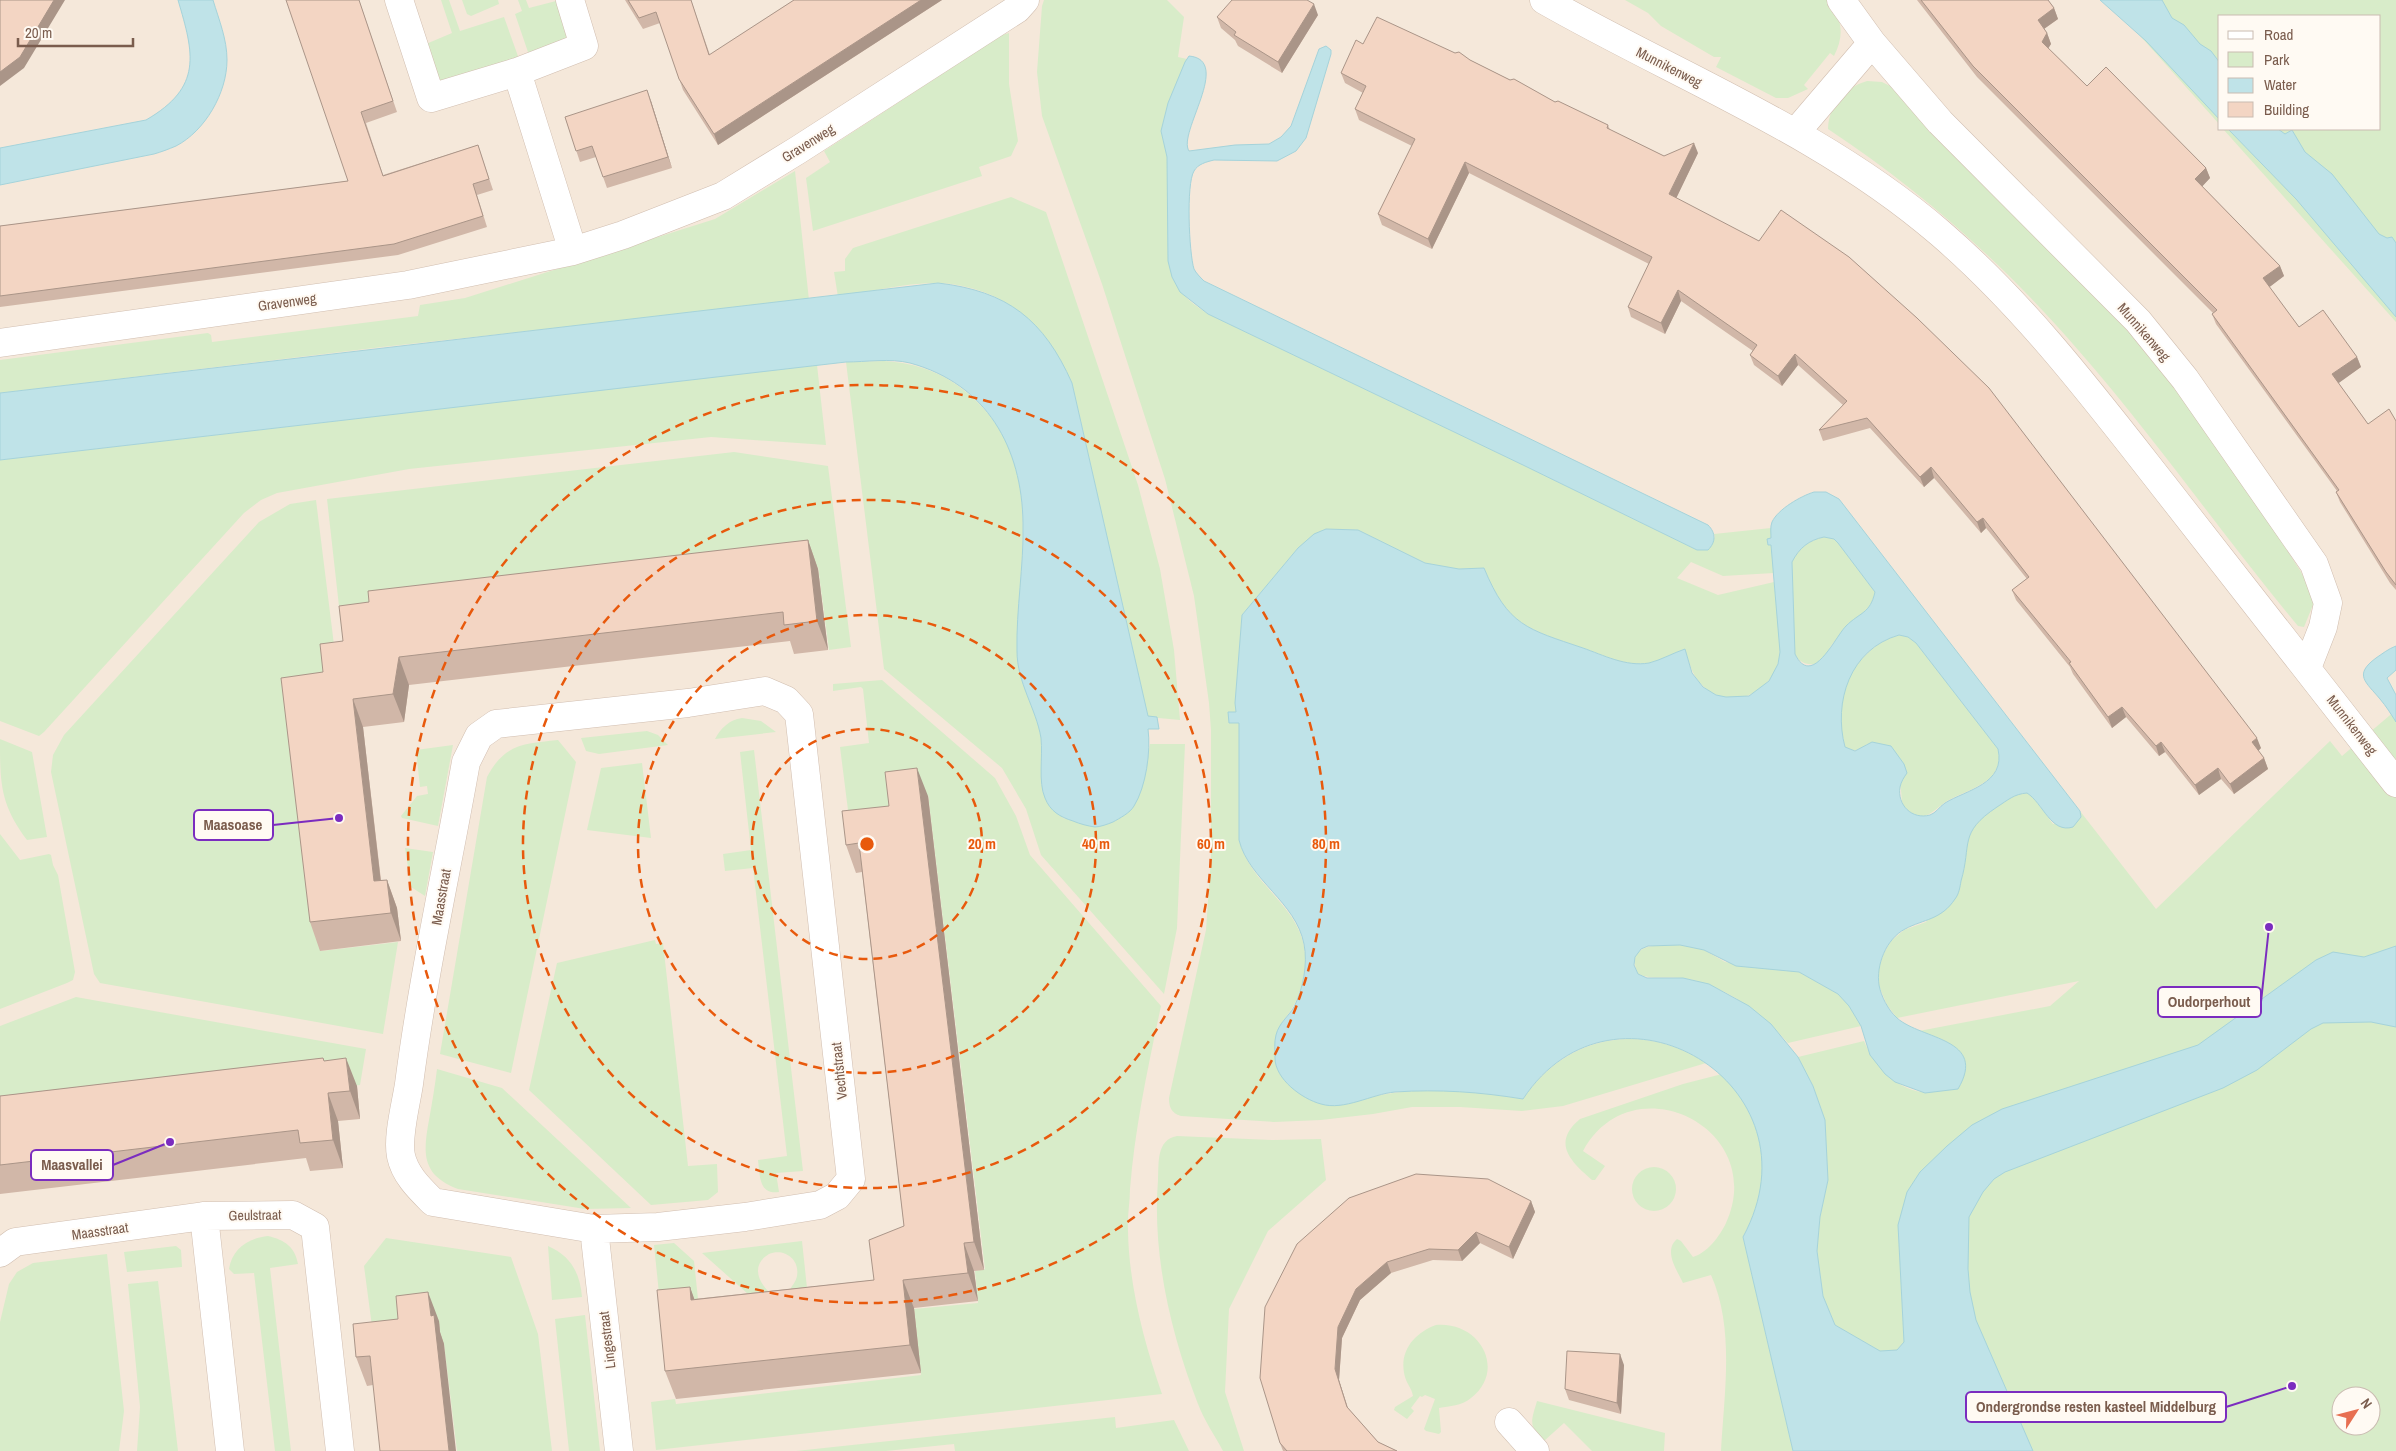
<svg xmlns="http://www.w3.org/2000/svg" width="2396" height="1451" viewBox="0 0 2396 1451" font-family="'Archivo Narrow',sans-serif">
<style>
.residential{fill:#f5e8da;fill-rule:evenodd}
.green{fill:#d8ecc9;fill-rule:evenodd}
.water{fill:#bfe3e8;stroke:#a5d3da;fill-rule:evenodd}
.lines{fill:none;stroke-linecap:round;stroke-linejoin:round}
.minor-casing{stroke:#d1beb0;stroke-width:29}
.minor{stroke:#fff;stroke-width:28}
.wall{fill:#d1b7a8}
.shaded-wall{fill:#aa9588}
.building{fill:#f3d5c3;stroke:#aa9588}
.ring{fill:none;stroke:#e8590c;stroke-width:2.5;stroke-dasharray:9 6}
.labels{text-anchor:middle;stroke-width:4;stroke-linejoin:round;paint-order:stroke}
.street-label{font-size:14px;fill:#7a5c4d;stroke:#fffaf3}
.centre{fill:#e8590c;stroke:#fffaf3;stroke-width:2.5}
.ring-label{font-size:15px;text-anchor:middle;font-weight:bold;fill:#e8590c;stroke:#fffaf3;stroke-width:4;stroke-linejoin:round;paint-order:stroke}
.leader{fill:none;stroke:#7b2cbf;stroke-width:2}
.callout-dot{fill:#7b2cbf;stroke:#fffaf3;stroke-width:2}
.callout{fill:#fffaf3;stroke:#7b2cbf;stroke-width:2}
.callout-label{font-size:15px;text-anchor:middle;font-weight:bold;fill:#7a5c4d}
</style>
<rect width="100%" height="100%" fill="#fdf6ec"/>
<path class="residential" d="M0,0h2396v1451h-2396zM2220,16h160v113h-160zM2341,1396h30v30h-30z"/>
<path class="green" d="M441,0h8l11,31 44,-14 15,42 -74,22 -5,-1 -14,-36 26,-11z
M462,0h36l1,4 -28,12 -4,-2z
M518,0h8l3,8 27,-7 11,32 -2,8 -36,14 -14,-41 7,-3z
M1044,0h123l17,17 -6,40 9,2 -19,44 -7,28 6,25 5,121c8,18 21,27 36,37l315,151 174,85 18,-13 -1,-3 57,-6v10l-3,1 3,5 3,29 -51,3 -32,-14 -14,16 41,17 56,-13c2,23 11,62 3,84 -11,30 -49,44 -74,20 -11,-10 -14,-24 -18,-37 -12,4 -24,12 -36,14 -23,4 -46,-8 -66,-15 -56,-19 -75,-22 -99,-80l-25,1 -34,-6 -67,-33 -33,-1 -27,19 -56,67 -7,88 1,9 -8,1 11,10v117c13,52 76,70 65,134 -3,19 -9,33 -22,48l63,82c15,-4 32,-9 48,-11 44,-6 87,-1 130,6 43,-64 119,-78 183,-36l-143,43 -41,5 -62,-4h-48l-39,7 -52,6 -47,2 -93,-6c-10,-3 -12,-9 -12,-18l37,-168 5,-73v-127l-2,-27 -15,-107 -29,-117 -63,-195 -60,-168 -5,-44 5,-66z
M1625,0h203c14,18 17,35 6,56l-4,-3 -26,32 4,4 -20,9h-12l-60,-31 5,-10h-7l-53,-31 -13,-13z
M2108,0h288v322l-173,-193h157v-113h-160v109z
M1009,33v51l9,57 -7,15 -32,11 3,9 -169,55 -7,-53 24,-16 -6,-11 178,-116z
M1867,81l15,1 10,5 241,245 46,58 60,85 62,97 14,28 -11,27 -6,-1c-75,-90 -142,-187 -219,-275 -74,-86 -157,-160 -251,-222 1,-24 16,-41 39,-48z
M795,171l14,129 -427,47 -382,46v-33l208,-27 3,2 1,7 206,-26 2,-11 45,-7 250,-79z
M1011,197l35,15 92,273 22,84 14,81 6,70 -32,-3 -76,-334c-26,-57 -67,-96 -132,-100 -33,-1 -70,9 -102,14l-4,-25 11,-1v-12l8,-11z
M884,361c34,2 63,13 88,36 76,68 44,166 45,254 0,31 19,56 24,86 1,12 -1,42 1,49 4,11 15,22 21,32l33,9 50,-58 4,-25h35l-8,184 -13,66 -123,-139 -15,-46 -24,-41 -118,-99 -38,-307z
M817,365l9,80 -115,-8 -302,32 -132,24 -16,7 -17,13 -200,219 -5,4 -39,-15v-261z
M734,452l94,14 23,181 -22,3 -11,-83 -440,51 -36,15 -15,-134z
M316,500l20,161 -3,38 -40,6 28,246 77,-9 -15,92 -283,-51 -6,-9 -43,-202 2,-17 11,-20 195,-213 31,-18z
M1824,537l10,2 4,4 37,49c-5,24 -26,32 -41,50 -5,5 -6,12 -10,17 -10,9 -24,6 -29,-5l-3,-92c7,-14 17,-22 32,-25z
M1899,635l9,2 8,6 82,106c8,35 -33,40 -54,54 -11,8 -21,21 -36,8 -9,-7 -5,-16 -8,-25 -2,-8 -26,-33 -33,-42 -9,7 -12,8 -22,3 -3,-13 -6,-29 -5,-42 3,-30 29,-62 59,-70z
M882,680l113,98 21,38 14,39 131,151c-13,61 -26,121 -31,183 0,14 -3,28 -2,42 1,55 16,111 34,163l-506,56 -5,-48 24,-3 1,5 245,-29 -7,-66 64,-6 -3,-32 10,-2 -57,-474 -33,5 1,9 -47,9 -9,-71 29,-4 -6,-54 -2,-2 -28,4v-7z
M2396,710v741h-370l-128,-226 6,117 -7,8 -17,1 -45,-26 -12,-29 -6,-45 3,-34 8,-37 -3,-60 -12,-34 -15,-29 66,-16c10,25 37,54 67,51l33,-32c-9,-19 -27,-22 -45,-29l131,-25 29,-25 -182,37 -10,-13 -8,-19 -1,-17 6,-16 7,-12 13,-11 22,-8 38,-52 1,-20 7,-22 14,-14 29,-20h6l6,-1 6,4 20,27 28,-7 -1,-6 76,98 174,-168 12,15zM2341,1396h30v30h-30z
M742,718l19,3 15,11 -61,7c6,-11 14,-19 27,-21z
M647,731l11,4 10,10 -69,9 -13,-3 -5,-13z
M0,739l32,13 15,85 -20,3c-27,-36 -27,-57 -27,-101z
M558,740l18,22 -65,311 -71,-19 47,-277c18,-34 37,-33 71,-37z
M453,745l-15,81 -36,-8 -1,-2 16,-20 11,-2 -1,-8 -7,1 -4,-37z
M754,750l49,421 -27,2 3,19c-21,3 -19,-18 -21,-32l29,-4 -34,-288 -28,3 -2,-17 28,-4 -11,-98z
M642,763l9,75 -64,-8 14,-62z
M0,834l20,26 29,-6 2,1 2,10 5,10 17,97 -2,8 -6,3 -67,26z
M405,848l28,4 -8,44 -14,-9z
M655,940l1,4 7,-1 25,223 29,-2 1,28 -10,8 -57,5 -122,-115 28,-127z
M1680,945l24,5 21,12 74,10 39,22 11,12 12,20 -73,17c-27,-31 -63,-58 -105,-65 -15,-2 -31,2 -45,-4 -14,-32 22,-29 42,-29z
M76,997l290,52 -6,36 -360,40v-99z
M437,1069l65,19 129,120 -46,1 -127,-20c-37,-14 -35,-36 -29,-69 3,-17 6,-34 8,-51z
M1722,1074c45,50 53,103 21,163l50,214h-72c3,-57 14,-122 -10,-176l-28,8c-6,-13 -20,-32 -6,-44l4,2 12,16c14,-4 27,-21 33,-34 43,-95 -94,-162 -143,-72l22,15 -10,14h-3c-21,-18 -41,-37 -12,-61l103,-35z
M1177,1136l96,4 48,-1 5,41 -58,51 -39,78 -4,83 19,59h-21c-8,-15 -19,-31 -25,-47 -27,-70 -46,-149 -40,-224 1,-17 -2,-40 19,-44z
M1632 1189a22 22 0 1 1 44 0a22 22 0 1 1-44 0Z
M268,1236c17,4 27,11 30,28l-28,4 21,183h-16l-21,-178 -20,1 -5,-5c3,-20 19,-31 39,-33z
M386,1238l125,19 27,77 14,117h-95l-13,-107 -69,5 -11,-83z
M802,1241l5,47 -17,2c2,-5 6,-8 7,-14 3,-17 -13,-28 -28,-22 -18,11 -11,27 0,38l-21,2 -46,-41z
M674,1243l20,18 4,38 -38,4 -6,-58z
M176,1246l5,4 1,17 -55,5 -3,-20z
M548,1246c23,10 32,27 34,51l-30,3z
M107,1254l17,157 -5,40h-119v-129l9,-38 8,-12 16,-9z
M158,1281l20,170h-41l3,-44 -12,-123z
M585,1315l15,136h-31l-14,-132z
M1436,1325c44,-4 71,45 35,73 -10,8 -21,8 -32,10l2,24 -2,2 -13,-3 -2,-2 11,-30 -10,-4 -3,2 -2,-1 -9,12 3,3 -7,8 -13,-9 1,-3 18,-11c-1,-7 -6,-12 -8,-19 -7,-25 9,-44 31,-52z
M1537,1401l128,32 -1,18h-72l-28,-28 -20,18c-16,-16 -13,-19 -7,-40z
M1115,1417l1,11 58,-8 15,31h-234l-1,-7 -68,7h-90z"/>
<path class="water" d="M178,0h35c6,20 14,39 14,60 0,33 -22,71 -51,86 -7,3 -15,6 -22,8l-154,31v-37l146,-28c57,-33 48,-66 32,-120z
M2100,0h62l10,18 12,7 16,19 11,7 9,12v57l-74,-79z
M1326,46l5,4v4l-25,84 -10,13 -19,10 -63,-1c-8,2 -16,4 -20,11 -8,13 -5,82 0,98 2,4 6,8 10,12l504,244c8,8 8,17 0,25h-11l-174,-85 -315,-151 -28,-22 -8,-15 -4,-16 -1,-104 -6,-26 7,-28 17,-41 4,-6c44,4 -12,77 0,95l46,-6 34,-1 12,-7 10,-11 28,-77z
M2228,129h50l7,5 7,-4 13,22 27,22 47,60 8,4 5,-1 4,6v74l-100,-118z
M938,283c70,8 106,37 134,100l76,333 9,1 2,12h-11c3,22 -2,58 -14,77 -4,7 -14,12 -21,16 -5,2 -13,5 -18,5 -7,-1 -15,-3 -22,-6 -13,-4 -23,-10 -28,-23 -7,-16 -2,-41 -4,-60 -5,-30 -24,-55 -24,-87 -1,-42 7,-85 6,-128 -1,-75 -36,-139 -113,-160 -20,-5 -44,-1 -64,-1l-846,98v-67z
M1814,492h12l13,7 241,312 1,6 -8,10c-22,7 -30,-24 -46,-34 -13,1 -19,7 -30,14 -39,26 -25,37 -36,74 -1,6 -2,13 -6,18 -14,21 -31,20 -50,30 -19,10 -29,36 -26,56 2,11 9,25 18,33 25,22 91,20 61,71l-33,4 -30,-11 -10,-8 -15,-19 -9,-29 -12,-20 -11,-12 -39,-22 -63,-6 -32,-16 -24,-5 -32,1 -7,3 -6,8 -1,8 4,9 9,4h36l26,6 40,22 22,18 27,33 15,29 12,34 3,60 -8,37 -3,34 6,45 12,29 45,26 17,-1 7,-8 -6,-117 9,-33 13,-20 27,-26 25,-21 30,-16 196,-64 118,-85 17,-8 31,5 32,-11v81l-25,-5 -48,1 -12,6 -54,41 -34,18 -218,84 -11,7 -11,13 -14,25 -1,52 2,23 6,28 57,131h-240l-50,-214c83,-153 -128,-277 -220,-138 -43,-7 -84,-10 -128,-7 -23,2 -51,19 -74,12 -19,-5 -46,-25 -46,-46 0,-7 -1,-16 1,-23 3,-12 12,-18 18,-28 9,-18 14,-43 10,-63 -8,-42 -55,-64 -65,-104v-117h-10l-1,-11h8l-1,-9 7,-88 56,-67 16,-14 12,-5 32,1 67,33 34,6 25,-1c24,58 43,61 99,80 20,7 43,19 66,15 12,-3 24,-10 36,-14l7,24 11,14 13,8 10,2 23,-1 20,-15 9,-17 2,-12 -9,-107h-3l-1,-6 4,-1c0,-5 -1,-11 1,-16 6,-13 29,-26 42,-30zM1824,537l10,2 4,4 37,49c-5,22 -15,20 -29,34 -11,11 -34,63 -51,28l-3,-92c7,-14 17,-22 32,-25zM1899,635l9,2 8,6 82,106c8,35 -32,41 -53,54 -6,4 -9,10 -15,12 -18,5 -33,-10 -30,-28 1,-5 4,-10 7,-14l-3,-9 -13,-18 -19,-4 -17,9 -10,-4c-12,-45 5,-98 54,-112z
M2396,646v24l-9,8 9,17v27c-5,-8 -10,-16 -16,-23 -14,-17 -27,-24 -4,-41 6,-4 12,-9 20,-12z"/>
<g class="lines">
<g class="minor-casing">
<path id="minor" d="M399,0l32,98 86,-26 67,-26 -14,-46
M1544,0c133,76 279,132 396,233 85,73 154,164 223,252 78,99 156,198 233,298
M1841,0l31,43 68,79 198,199 47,58 129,185 14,39 -5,24 -16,41
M517,72l56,179
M1796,132l76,-89
M0,343l408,-58 165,-34 50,-16 100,-39 75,-46 219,-141 8,-9
M765,691l21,9 13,14 52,465 -14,17 -17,9 -75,12 -87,10 -64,2 -161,-27c-13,-13 -28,-27 -32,-46 -4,-19 5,-52 8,-72 14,-108 38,-215 57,-322l13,-26 17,-12 192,-21z
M204,1216l26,235
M594,1229l25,222
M0,1253l15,-11 189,-26 89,-1 22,12 25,224
M1509,1422l26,29"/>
</g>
<use href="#minor" class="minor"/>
</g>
<path class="wall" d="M359,0l38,112 -31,11 17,52 95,-30 15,45 -16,5 10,32 -89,28 -398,52v-81l348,-45z
M625,0h66l19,55 84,-55h148l-224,145 -35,-55 -23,-67 -17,6z
M1917,0h131l6,8 4,11 -14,10 3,4 4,11 -3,4 39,38 119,82 4,10 -8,8 78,80 4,10 -15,11 30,40 58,30 4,10 -23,16 30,41 28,-3v169l-6,-7 -50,-81 -4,-10 1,-1 -121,-167 -4,-10 1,-1 -236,-236z
M1318,15l-36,58 -44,-27 -3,-6 -14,-12 -4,-11z
M1363,44l107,16 85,42 53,23 2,5 54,26 34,-3 -22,45 585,550 -3,3 6,7 4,11 -34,25 -13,-15 -22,16 -34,-43 -6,4 -33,-39 -14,11 -39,-54 -3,-7 -54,-67 -4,-10 15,-11 -41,-51 -5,5 -47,-55 -10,9 -54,-59 -47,13 -4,-11 24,-25 -45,-40 -16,21 -28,-21 -4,-10 3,-4 -72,-50 -16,33 -34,-17 -3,-10 21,-43 -180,-91 -37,76 -50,-24 -4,-11 34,-68 -53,-26 -4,-11 8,-16 -18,-10 -4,-10z
M651,101l21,67 -65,20 -11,-31 -16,5 -15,-45z
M808,540l10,29 10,81 -34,4 -4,-13 -381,44 -5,37 -41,5 18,153h6l10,28 4,33 -81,10 -10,-29 13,-250 46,-70z
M928,796l56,474 -10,1 4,30 -64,7 7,65 -245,26 -11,-28 25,-84 4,12 180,-19 30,-54 -42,-354 -6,1 -10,-28 43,-39z
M323,1058l1,3 33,25 3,33 -22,2 5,47 -33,3 -4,-13 -306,36v-98z
M1349,1198l182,3 4,11 -22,47 -33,-16 -18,18 -29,-1 -42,13 -31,27 -18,38 -3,42 9,28 30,34 19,9h-114l-3,-8z
M439,1321l1,11 4,12 -71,41 -6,1 -11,-29z
M1624,1365l-3,49 -52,-14 -4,-11z"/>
<path class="shaded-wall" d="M54,0h11l-41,68 -24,18v-14z
M921,0h21l-224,145 -4,-11z
M1314,4l4,11 -36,58 -4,-11z
M2054,8l4,11 -17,12 -3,-11z
M2047,33l4,11 -5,8 -4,-10z
M647,90l4,11 21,67 -4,-11z
M1694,143l4,10 -25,52 -4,-11z
M1465,162l4,11 -37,76 -4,-10z
M2206,168l4,10 -11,12 -4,-11z
M2280,266l4,10 -17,13 -4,-11z
M1678,290l3,11 -16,33 -4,-11z
M1795,354l3,11 -16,21 -4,-10z
M2357,357l4,10 -25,18 -4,-11z
M1931,467l3,11 -10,9 -4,-10z
M1983,518l3,10 -5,5 -4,-11z
M808,540l10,29 10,81 -11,-29z
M399,657l10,28 -5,37 -11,-28z
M353,699l10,28 21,182 -10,-28z
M2122,707l4,10 -14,11 -4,-11z
M2257,738l4,10 -5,5 -4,-11z
M2161,742l4,10 -6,4 -3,-10z
M2264,758l4,11 -34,25 -4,-10z
M917,768l11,28 56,474 -10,-28z
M2218,768l3,11 -22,16 -4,-10z
M387,880l10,28 4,33 -10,-28z
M346,1058l11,28 3,33 -10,-28z
M328,1093l10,28 5,47 -10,-28z
M1531,1201l4,11 -22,47 -4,-12z
M1476,1232l4,11 -18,18 -4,-11z
M964,1243l10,28 4,30 -10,-28z
M1387,1262l4,11 -31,27 -18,38 -3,42 12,39 -16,-50 3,-42 18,-38z
M903,1280l11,28 7,65 -11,-28z
M690,1287l10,28 -9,-15z
M428,1292l11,29 1,11 4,12 12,107h-7z
M1620,1354l4,11 -3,49 -4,-11z"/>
<path class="building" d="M0,0h54l-34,57 -20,15z
M286,0h73l34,101 -32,11 22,64 95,-31 11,34 -16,5 10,32 -89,28 -394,52v-70l348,-45z
M628,0h63l18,55 85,-55h127l-207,134 -35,-55 -23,-67 -17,6z
M1232,0h75l7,4 -36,58 -44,-27 2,-3 -19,-15z
M1921,0h127l6,8 -16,12 9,13 -5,9 45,44 19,-19 100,101 -11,11 85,87 -17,12 36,49 24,-17 34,47 -25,17 36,50 21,-15 7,12v164l-10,-13 -50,-80 3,-2 -127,-176 5,-4 -244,-244z
M1377,17l78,36 4,-1 11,8 40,20 4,-1 41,23 3,-1 50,24 -1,3 57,28 30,-13 -25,51 90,47 22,-31 68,47 68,61 72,70 268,350 -5,4 12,16 -34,26 -12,-16 -23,17 -34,-43 -5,4 -34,-39 -14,10 -39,-54 2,-1 -59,-72 17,-13 -46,-59 -6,4 -46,-55 -11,10 -53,-59 -48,12 28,-29 -52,-47 -17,22 -28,-21 7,-10 -79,-55 -17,33 -33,-16 24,-50 -187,-95 -37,77 -50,-25 37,-75 -60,-30 11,-23 -25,-13 15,-33 7,4z
M647,90l21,67 -65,20 -11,-31 -16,5 -11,-34z
M808,540l9,81 -33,4 -1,-13 -384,45 -6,37 -40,5 21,182 13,-1 4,33 -81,9 -29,-244 42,-6 -3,-28 23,-3 -4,-35 30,-4 -1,-11z
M917,768l57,474 -10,1 4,30 -65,7 7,65 -245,26 -8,-81 33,-3 1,13 183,-20 -5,-40 35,-14 -45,-383 -13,2 -4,-34 47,-5 -4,-34z
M323,1058l1,3 22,-3 4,33 -22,2 5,47 -33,3 -2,-13 -298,35v-69z
M1416,1174l72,5 43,22 -22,46 -33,-15 -18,18 -29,-1 -42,13 -31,27 -18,38 -3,42 12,38 31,35 19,9h-110l-7,-8 -20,-65 5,-71 32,-63 52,-46z
M428,1292l3,24 3,-1 15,136h-69l-10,-95 -14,1 -3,-33 45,-5 -2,-23z
M1567,1351l53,3 -3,49 -52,-14z"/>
<g class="ring">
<circle cx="867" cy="844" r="115"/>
<circle cx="867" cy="844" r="229"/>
<circle cx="867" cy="844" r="344"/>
<circle cx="867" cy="844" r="459"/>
</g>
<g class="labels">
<g class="street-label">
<text transform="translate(1669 67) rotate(27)" y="5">Munnikenweg</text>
<text transform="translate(808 143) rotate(-32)" y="5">Gravenweg</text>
<text transform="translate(287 302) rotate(-8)" y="5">Gravenweg</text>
<text transform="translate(2144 332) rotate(49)" y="5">Munnikenweg</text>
<text transform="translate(2352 725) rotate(52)" y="5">Munnikenweg</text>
<text transform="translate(441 897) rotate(-80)" y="5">Maasstraat</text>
<text transform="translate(839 1071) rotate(-96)" y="5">Vechtstraat</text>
<text transform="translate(255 1215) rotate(-1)" y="5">Geulstraat</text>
<text transform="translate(100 1231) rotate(-8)" y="5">Maasstraat</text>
<text transform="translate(607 1340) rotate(-97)" y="5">Lingestraat</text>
</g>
</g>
<circle cx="867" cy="844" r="8" class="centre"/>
<g class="ring-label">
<text x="982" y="849">20 m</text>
<text x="1096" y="849">40 m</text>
<text x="1211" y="849">60 m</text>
<text x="1326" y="849">80 m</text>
</g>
<path class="leader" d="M339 818L273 825M2269 927L2261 1002M170 1142L113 1165M2292 1386L2226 1407"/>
<g class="callout-dot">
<circle cx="339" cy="818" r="5"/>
<circle cx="2269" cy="927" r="5"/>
<circle cx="170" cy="1142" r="5"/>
<circle cx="2292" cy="1386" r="5"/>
</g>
<g class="callout">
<rect x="194" y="810" width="79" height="30" rx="5"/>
<rect x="2158" y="987" width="103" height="30" rx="5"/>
<rect x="31" y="1150" width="82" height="30" rx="5"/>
<rect x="1966" y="1392" width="260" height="30" rx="5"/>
</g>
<g class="callout-label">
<text x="233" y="830">Maasoase</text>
<text x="2209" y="1007">Oudorperhout</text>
<text x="72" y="1170">Maasvallei</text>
<text x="2096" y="1412">Ondergrondse resten kasteel Middelburg</text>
</g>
<rect x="2218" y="15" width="162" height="115" fill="#fffaf3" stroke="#cabbb1"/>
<rect x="2228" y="31" width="25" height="8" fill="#ffffff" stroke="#cabbb1"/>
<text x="2264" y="40" font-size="15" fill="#7a5c4d">Road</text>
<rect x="2228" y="52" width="25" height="15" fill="#d8ecc9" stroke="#cabbb1"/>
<text x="2264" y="65" font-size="15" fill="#7a5c4d">Park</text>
<rect x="2228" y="78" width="25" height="15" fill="#bfe3e8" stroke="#cabbb1"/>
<text x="2264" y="90" font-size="15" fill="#7a5c4d">Water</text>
<rect x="2228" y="102" width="25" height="15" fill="#f3d5c3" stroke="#cabbb1"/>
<text x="2264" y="115" font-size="15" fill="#7a5c4d">Building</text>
<g transform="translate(2356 1411) rotate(54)"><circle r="24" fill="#fffaf3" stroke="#cabbb1"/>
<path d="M0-4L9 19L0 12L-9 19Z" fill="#e76f51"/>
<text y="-8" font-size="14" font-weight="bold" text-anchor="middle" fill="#7a5c4d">N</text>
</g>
<path d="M18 38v8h115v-8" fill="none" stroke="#7a5c4d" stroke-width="2.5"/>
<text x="25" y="38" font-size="15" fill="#7a5c4d" stroke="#fffaf3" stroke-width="4" paint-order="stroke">20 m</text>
</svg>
